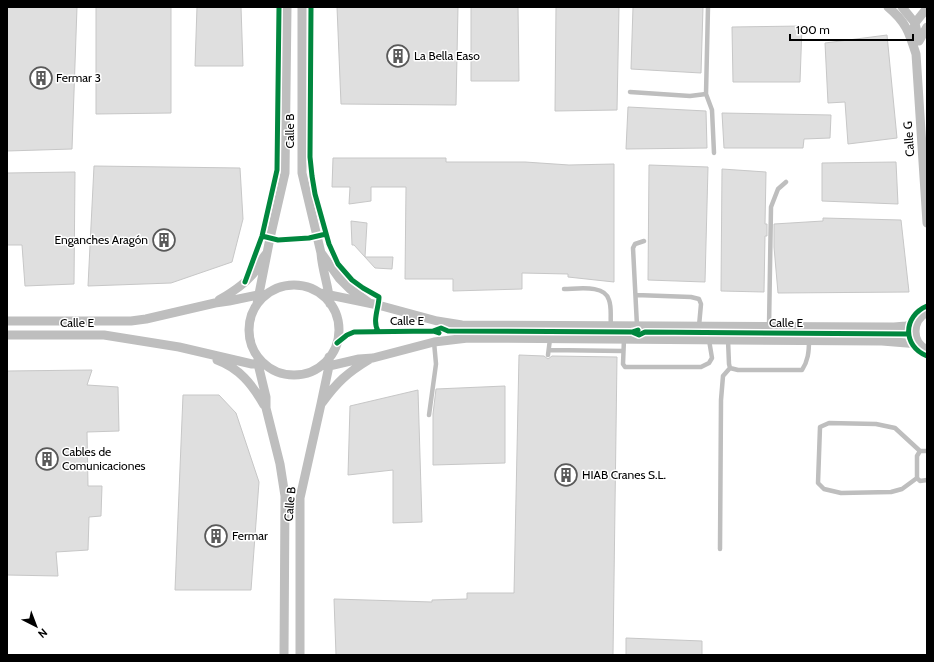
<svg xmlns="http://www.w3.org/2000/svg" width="934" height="662" viewBox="0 0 934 662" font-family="Cabin,sans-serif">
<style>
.building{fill:#dfdfdf;stroke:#c7c7c7}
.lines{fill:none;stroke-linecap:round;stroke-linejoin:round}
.lane{stroke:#bebebe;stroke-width:4.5}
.street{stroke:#bebebe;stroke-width:9}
.cycleway-casing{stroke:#fff;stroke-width:8}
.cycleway{stroke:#00873e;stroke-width:5}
.labels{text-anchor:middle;stroke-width:3;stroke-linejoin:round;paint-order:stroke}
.poi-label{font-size:12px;fill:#000;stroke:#fff;text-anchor:start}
.street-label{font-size:12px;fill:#000;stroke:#fff}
</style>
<rect width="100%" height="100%" fill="#fff"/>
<path class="building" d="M7,7h70l-5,142 -65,2z
M96,7h75v106l-75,1z
M197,7h44l2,59h-48z
M337,7h121l-2,98 -115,-1z
M471,7h47l1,74h-48z
M556,7h63l-2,103 -62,1z
M633,7h70l-2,66 -70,-4z
M802,26l-2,56h-67l-1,-55z
M887,35l10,103 -49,6 -3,-42 -17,1 -3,-60z
M628,107l78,4 1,37 -81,1z
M722,113l109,2 -1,23 -26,1 -1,9h-79z
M333,158h113v4h79l44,3 45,-1v118l-46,-5v-3l-46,-1v16l-69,2v-12h-48l1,-92h-35v14l-22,3 1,-17h-18z
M896,162l2,42 -76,-3v-38z
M649,165l59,2 -3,115 -57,-2z
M94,166l146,2 3,51 -11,43 -61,21 -83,3z
M722,169l44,3 -1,52h2v12h-2l-1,56 -43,-1z
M75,172l-1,112 -49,2 -3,-41h-15v-72z
M823,218l78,2 8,72 -131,1 -4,-46v-23l49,-3z
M351,221l16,2 -2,34h28l-1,12 -17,-1 -21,-23h-2z
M519,355l25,1 4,3 4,-3 65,1 -4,298h-277l-2,-56 98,3v-2l35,-1v-6h47z
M92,370l-5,15 31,2 1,44 -32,1 1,54h14l-1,30 -12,1 -1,33 -32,2 2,24 -51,-1v-204z
M505,386v77l-72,2v-51l3,-25z
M418,390l4,132 -29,1v-53l-45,5 2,-69z
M183,395h36l17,18 23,69 -8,108h-76z
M626,638l76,3v14h-76z"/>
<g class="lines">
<path class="lane" d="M630,92l60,4 16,-2 2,-87
M706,94l6,16 2,43
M564,289c13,0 41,-5 45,11 3,8 1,18 2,26
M636,295l55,2 8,2 2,5 -2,22
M637,326l-4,-78 2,-4 9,-3
M769,327l2,-120 7,-18 8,-7
M624,339l-1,25 2,3h76l8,-4 3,-5 -3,-18
M728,340l1,24 1,4
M549,350l74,1
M548,355l2,-16
M730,368l8,2h64c6,-9 7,-18 7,-30
M429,415l7,-51 -2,-22
M927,451h-7l-3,5v22l3,3 7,-1
M917,478l-15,11 -11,3 -50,1 -17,-4 -6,-6 2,-56 9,-4 47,1 19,4 25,23
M720,549l1,-149 2,-24 7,-8"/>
<path class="street" d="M302,7v166l19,80c1,17 8,34 9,51
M888,7c18,15 21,25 28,47l11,169
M902,7l13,16 4,18
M914,28l1,-5 12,-15
M919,41l8,-14
M322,254l17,24 11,11 18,13
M249 330a45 45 0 1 1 90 0a45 45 0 1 1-90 0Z
M320,293l58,12 59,16 25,4 432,2 12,-1 10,-3
M219,300c14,-8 28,-17 37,-30 3,-6 6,-11 10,-16
M257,304l13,-66 15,-65 2,-166
M927,312c-16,9 -16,30 0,38
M7,321h124l15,-2 69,-16 14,-2 34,-7
M7,335h97l75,12 73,17h11
M258,358v6l8,33v11l14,56 5,32 -1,159
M217,360c22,8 35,24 47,45
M322,365l7,1 30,-7 14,-1 61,-16 34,-4 414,3 37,3
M322,403c15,-21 25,-30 48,-44
M300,655v-157l21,-94 8,-38v-9"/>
<g class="cycleway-casing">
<path id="cycleway" d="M311,7l-1,150 2,19 3,18 14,50 9,20 14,16 11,8 16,9c0,10 -7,24 -1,34
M262,236l16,4 31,-2 17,-4
M245,282l17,-46 15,-66 2,-163
M927,306c-24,10 -25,40 0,50
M433,331l8,-3 7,3 184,1 6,-2
M632,332l7,3 6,-3 264,2
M337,343l10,-8 7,-3 79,-1 6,2"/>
</g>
<use href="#cycleway" class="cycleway"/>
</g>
<defs>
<g id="building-ring" transform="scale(1.15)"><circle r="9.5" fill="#fff" stroke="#595959" stroke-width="1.5"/><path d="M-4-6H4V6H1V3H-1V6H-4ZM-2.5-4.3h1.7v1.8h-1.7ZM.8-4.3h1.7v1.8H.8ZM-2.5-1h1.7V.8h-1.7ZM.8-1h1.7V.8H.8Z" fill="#595959"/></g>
</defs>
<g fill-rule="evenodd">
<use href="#building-ring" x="398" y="56"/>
<use href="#building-ring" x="41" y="78"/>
<use href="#building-ring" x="164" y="240"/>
<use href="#building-ring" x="47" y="459"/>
<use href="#building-ring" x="566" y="475"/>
<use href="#building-ring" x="216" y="536"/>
</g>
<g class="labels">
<g class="poi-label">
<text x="414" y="60">La Bella Easo</text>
<text x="56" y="82">Fermar 3</text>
<text x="148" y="244" text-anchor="end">Enganches Aragón</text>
<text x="62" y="456">Cables de<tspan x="62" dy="14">Comunicaciones</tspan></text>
<text x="582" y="479">HIAB Cranes S.L.</text>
<text x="232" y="540">Fermar</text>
</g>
<g class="street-label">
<text transform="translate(290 131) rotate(-90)" y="4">Calle B</text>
<text transform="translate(909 139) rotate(-94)" y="4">Calle G</text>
<text x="407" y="325">Calle E</text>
<text x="77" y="327">Calle E</text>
<text x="786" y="327">Calle E</text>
<text transform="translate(290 504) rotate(-85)" y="4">Calle B</text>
</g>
</g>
<rect width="934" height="662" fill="none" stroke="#000000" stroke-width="16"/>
<g transform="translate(36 626) rotate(138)" stroke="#ffffff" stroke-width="3" paint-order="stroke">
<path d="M0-3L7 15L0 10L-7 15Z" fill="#000000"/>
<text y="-6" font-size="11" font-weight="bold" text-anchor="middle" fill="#000000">N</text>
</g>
<path d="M790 34v6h123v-6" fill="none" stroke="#000000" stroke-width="2"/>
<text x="796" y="34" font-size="12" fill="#000000" stroke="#ffffff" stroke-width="3" paint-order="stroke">100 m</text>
</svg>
